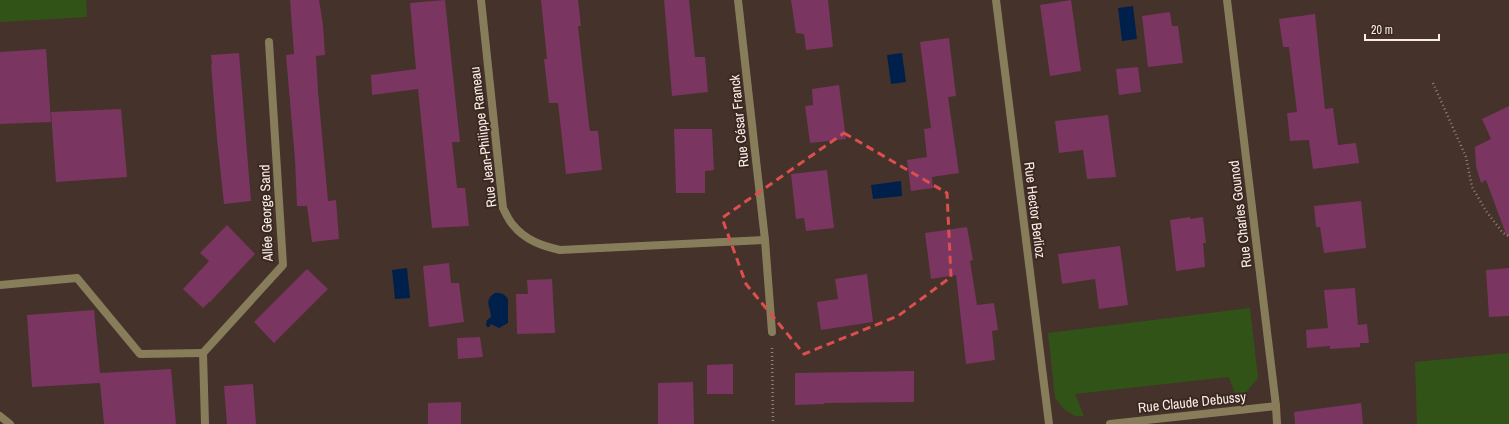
<svg xmlns="http://www.w3.org/2000/svg" width="1509" height="424" font-family="'Archivo Narrow',sans-serif">
	<style>
		.green { fill: #325318 }
		.water { fill: #00204c }
		.building { fill: #7b3561 }
		.lines { fill: none; stroke-linecap: round; stroke-linejoin: round }
		.path { stroke: #92837d; stroke-width: 2.5; stroke-dasharray: 1 3; stroke-linecap: butt }
		.service { stroke: #877d5b; stroke-width: 8 }
		.minor { stroke: #877d5b; stroke-width: 8 }
		.marked { fill: none; stroke: #dd4f4e; stroke-width: 3; stroke-dasharray: 8 5; stroke-linejoin: round }
		.labels { text-anchor: middle; dominant-baseline: central; stroke-width: 4; stroke-linejoin: round; paint-order: stroke }
		.street-label { font-size: 14px; fill: #f9ede8; stroke: #3a2821 }
	</style>
	<rect width="100%" height="100%" fill="#44322b"/>
	<g class="green">
		<polygon points="0,0 86,0 87,17 0,22"/>
		<polygon points="1250,308 1258,378 1242,397 1237,399 1229,377 1075,394 1084,416 1075,416 1065,410 1055,398 1048,333"/>
		<polygon points="1509,353 1509,424 1417,424 1415,362"/>
	</g>
	<g class="water">
		<polygon points="1133,6 1137,39 1122,41 1118,8"/>
		<polygon points="902,53 906,82 891,84 887,55"/>
		<polygon points="901,181 902,196 873,199 871,185"/>
		<polygon points="407,268 410,298 395,299 392,270"/>
		<path d="M495,293C500,292 505,294 508,299V323L499,328L491,324L489,327H487L486,324L487,320L491,317C491,308 483,300 495,293Z"/>
	</g>
	<g class="building">
		<polygon points="290,0 319,0 323,25 325,55 316,56 318,91 328,201 336,200 339,239 312,242 307,206 297,206 295,160 286,55 294,54"/>
		<polygon points="445,0 460,142 452,142 457,188 465,188 469,226 432,228 418,89 372,95 371,75 416,69 410,3"/>
		<polygon points="541,0 578,0 581,26 578,26 589,125 590,131 598,131 602,170 566,174 558,103 549,103 544,59 547,59"/>
		<polygon points="664,0 689,0 695,57 705,57 708,92 672,96"/>
		<polygon points="791,0 828,0 833,47 806,50 804,34 796,33"/>
		<polygon points="1071,0 1081,71 1050,76 1040,5"/>
		<polygon points="1170,12 1172,26 1178,26 1183,63 1148,67 1142,16"/>
		<polygon points="1315,14 1325,109 1333,108 1338,145 1356,143 1359,163 1313,169 1309,140 1290,141 1287,113 1297,112 1289,47 1283,47 1279,19"/>
		<polygon points="949,38 956,96 948,97 959,173 932,177 933,188 911,191 907,160 927,157 924,129 931,128 920,42"/>
		<polygon points="46,49 51,122 0,124 0,52"/>
		<polygon points="239,53 251,201 224,204 217,139 211,65 212,64 211,55"/>
		<polygon points="1138,67 1141,92 1119,95 1116,69"/>
		<polygon points="839,85 846,139 810,143 805,106 813,105 812,89"/>
		<polygon points="1509,106 1509,236 1507,237 1486,180 1481,183 1476,166 1475,147 1491,139 1482,119"/>
		<polygon points="121,109 127,177 56,182 51,112"/>
		<polygon points="1108,115 1116,177 1087,179 1083,150 1059,153 1055,121"/>
		<polygon points="674,129 712,129 714,170 705,171 705,193 676,193"/>
		<polygon points="827,170 834,228 806,231 804,218 796,219 791,174"/>
		<polygon points="1361,201 1366,248 1324,253 1320,227 1316,227 1314,206"/>
		<polygon points="1190,217 1190,219 1203,217 1206,243 1203,243 1205,267 1176,271 1170,220"/>
		<polygon points="227,225 255,254 210,302 209,302 203,308 183,289 209,261 200,253"/>
		<polygon points="967,227 973,260 970,261 977,305 994,303 998,330 992,331 995,360 966,364 956,275 931,279 925,233"/>
		<polygon points="1120,246 1128,305 1099,309 1095,279 1062,284 1058,254"/>
		<polygon points="449,263 451,283 459,283 464,322 429,327 423,266"/>
		<polygon points="1509,268 1509,316 1489,317 1486,270"/>
		<polygon points="307,269 328,289 274,343 254,322"/>
		<polygon points="867,274 873,322 821,330 817,302 838,299 835,279"/>
		<polygon points="552,279 555,333 517,334 516,294 528,294 527,280"/>
		<polygon points="1355,288 1358,325 1367,324 1369,343 1360,343 1360,347 1330,349 1330,346 1307,348 1306,330 1328,328 1324,290"/>
		<polygon points="94,310 100,373 171,369 176,424 104,424 100,383 32,387 27,315"/>
		<polygon points="480,337 483,357 458,359 457,338"/>
		<polygon points="733,364 733,394 707,394 707,365"/>
		<polygon points="914,371 914,402 824,403 824,404 795,405 795,373"/>
		<polygon points="693,382 694,424 658,424 658,383"/>
		<polygon points="253,384 256,424 227,424 224,386"/>
		<polygon points="461,402 461,424 428,424 428,403"/>
		<polygon points="1361,403 1363,424 1295,424 1294,412"/>
	</g>
	<g class="lines">
		<g class="path">
			<polyline points="1433,83 1466,157 1472,187 1486,211 1503,233 1509,236"/>
			<polyline points="772,348 773,424"/>
		</g>
		<polyline class="service" points="0,285 77,278 140,354 203,353"/>
		<g class="minor">
			<path d="M481,0L503,208C506,214 509,221 513,225C525,240 542,246 560,250L765,240"/>
			<polyline points="738,0 765,240 772,332"/>
			<polyline points="996,0 1049,424"/>
			<polyline points="1227,0 1276,406 1277,424"/>
			<polyline points="0,416 10,424"/>
			<polyline points="205,424 203,353 283,265 269,42"/>
			<polyline points="1110,424 1276,406"/>
		</g>
	</g>
	<path class="marked" d="M844,133L947,193L951,277L898,316L804,354L746,284L722,218Z"/>
	<g class="labels">
		<g class="street-label">
			<text transform="translate(739 121) rotate(-96)">Rue César Franck</text>
			<text transform="translate(483 137) rotate(-97)">Rue Jean-Philippe Rameau</text>
			<text transform="translate(1035 210) rotate(83)">Rue Hector Berlioz</text>
			<text transform="translate(266 213) rotate(-92)">Allée George Sand</text>
			<text transform="translate(1240 214) rotate(-97)">Rue Charles Gounod</text>
			<text transform="translate(1192 402) rotate(-6)">Rue Claude Debussy</text>
		</g>
	</g>
	<path d="M1365 34v6h74v-6" fill="none" stroke="#f9ede8" stroke-width="2"/>
	<text x="1371" y="34" font-size="12" fill="#f9ede8" stroke="#3a2821" stroke-width="3" paint-order="stroke">20 m</text>
</svg>
